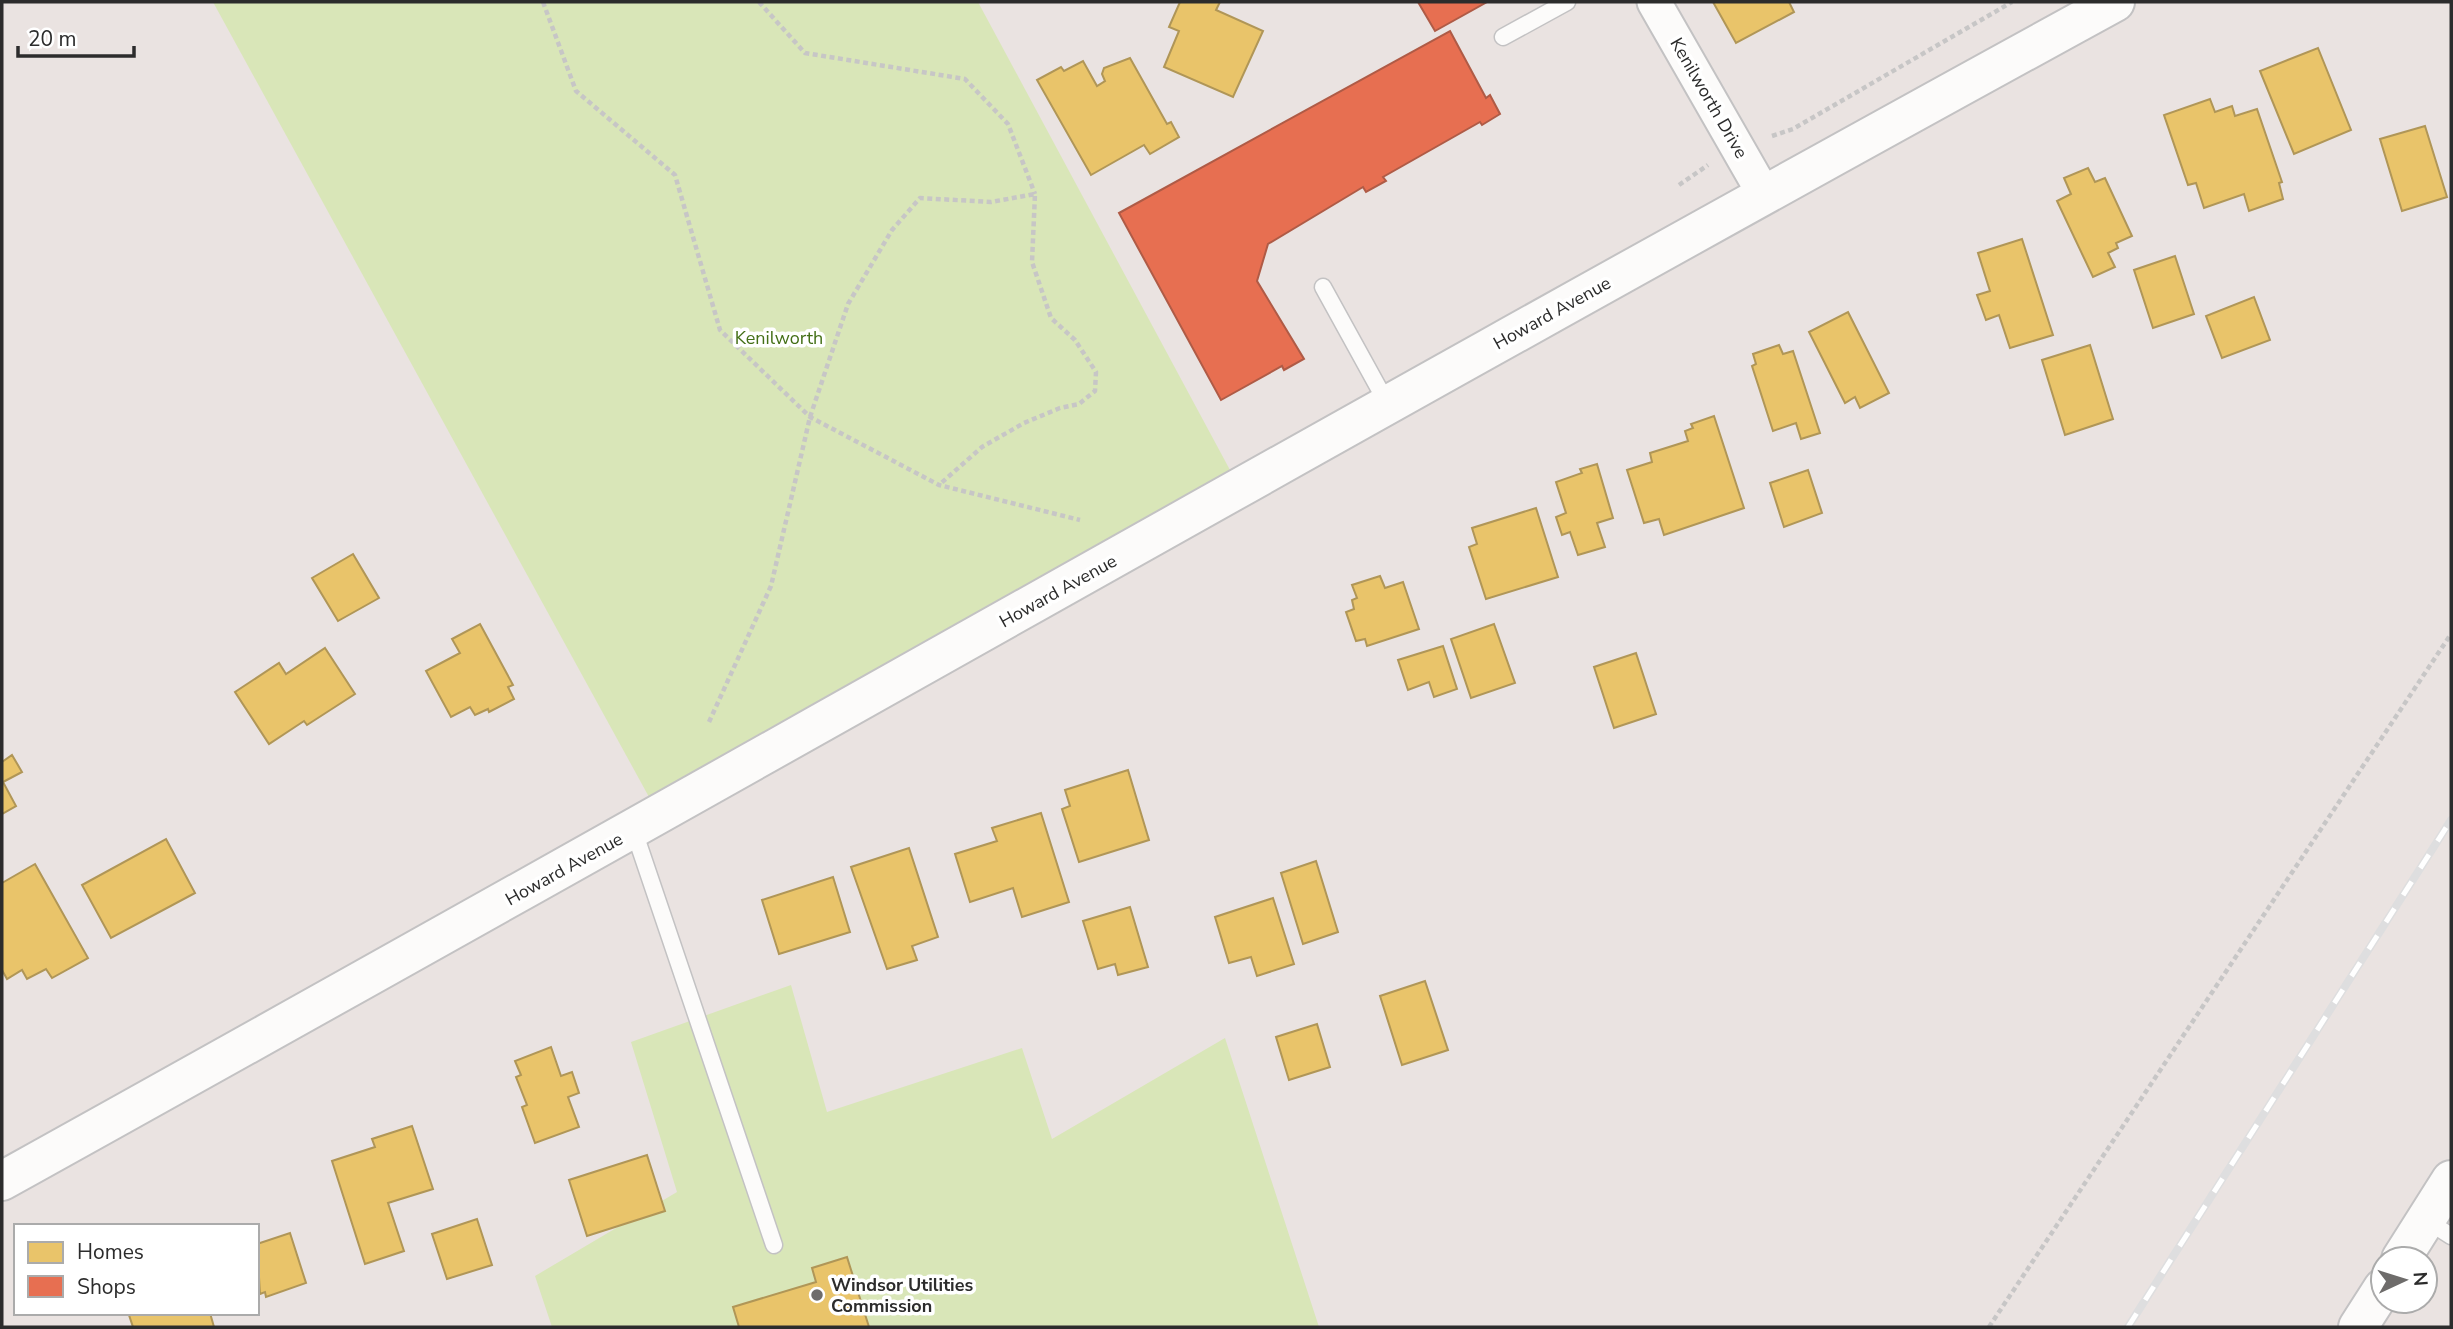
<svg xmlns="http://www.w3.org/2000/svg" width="2453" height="1329" font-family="'Nunito Sans',sans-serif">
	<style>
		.green { fill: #d9e6b8 }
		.homes { fill: #e9c46a; stroke: #b09657; stroke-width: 2 }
		.shops { fill: #e76f51; stroke: #af5b46; stroke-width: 2 }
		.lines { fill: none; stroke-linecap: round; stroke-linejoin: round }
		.service-casing { stroke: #c3c2c3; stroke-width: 19 }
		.minor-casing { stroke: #c3c2c3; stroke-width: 37 }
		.tertiary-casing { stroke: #c3c2c3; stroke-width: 42 }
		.secondary-casing { stroke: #c3c2c3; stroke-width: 42 }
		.path { stroke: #c7c6c6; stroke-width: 4.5; stroke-dasharray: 5 3.5; stroke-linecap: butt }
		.service { stroke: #fcfbfa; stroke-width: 16 }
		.minor { stroke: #fcfbfa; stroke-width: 33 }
		.tertiary { stroke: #fcfbfa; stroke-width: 38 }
		.secondary { stroke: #fcfbfa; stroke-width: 38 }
		.rail-casing { stroke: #dededf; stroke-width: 8 }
		.rail { stroke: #fff; stroke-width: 5; stroke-dasharray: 16; stroke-linecap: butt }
		.poi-dot { fill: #6e6c6b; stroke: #fff; stroke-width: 2.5 }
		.labels { text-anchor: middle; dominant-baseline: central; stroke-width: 7; stroke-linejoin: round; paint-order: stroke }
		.street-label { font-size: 18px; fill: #2c2c2c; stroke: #fff }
		.park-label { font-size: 18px; fill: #436f16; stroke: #fff }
		.poi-label { font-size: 18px; font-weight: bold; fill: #2c2c2c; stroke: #fff; text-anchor: start }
	</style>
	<rect width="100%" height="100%" fill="#eae3e1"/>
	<g class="green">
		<polygon points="213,2 978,2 1230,470 649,797"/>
		<polygon points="791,985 827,1112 1022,1048 1052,1139 1225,1038 1319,1327 552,1327 535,1276 677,1192 631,1042"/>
	</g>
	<g class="homes">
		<polygon points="1180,2 1220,2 1216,10 1263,31 1233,97 1164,67 1179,31 1169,27"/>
		<polygon points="1713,2 1789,2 1794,12 1736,43"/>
		<polygon points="2318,48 2351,130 2294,154 2260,71"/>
		<polygon points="1130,58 1167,124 1171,122 1179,137 1150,154 1144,145 1091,175 1037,80 1061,67 1064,71 1083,61 1097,86 1105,81 1102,74 1104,68"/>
		<polygon points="2210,99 2215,112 2232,106 2235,116 2257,109 2282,182 2279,183 2283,199 2249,211 2244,194 2204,208 2196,183 2188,185 2164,115"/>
		<polygon points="2425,126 2447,197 2402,211 2380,139"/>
		<polygon points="2088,168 2095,182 2105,178 2132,236 2116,243 2118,248 2108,253 2115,267 2093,277 2057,201 2071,194 2064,178"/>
		<polygon points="2022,239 2053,335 2010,348 1999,315 1986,320 1977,295 1990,291 1978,253"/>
		<polygon points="2175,256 2194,314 2153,328 2134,270"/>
		<polygon points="2254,297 2270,340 2222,358 2206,316"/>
		<polygon points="1848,312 1889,393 1860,408 1855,397 1845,403 1809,332"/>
		<polygon points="1779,345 1783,354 1793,351 1820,433 1801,439 1796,423 1773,431 1752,366 1756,364 1753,354"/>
		<polygon points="2090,345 2113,419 2065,435 2042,360"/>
		<polygon points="1714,416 1744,508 1664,535 1659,519 1644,523 1627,470 1652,462 1650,453 1688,441 1685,431 1693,428 1691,424"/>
		<polygon points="1597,464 1613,518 1597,523 1605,547 1578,555 1570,532 1562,535 1556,517 1566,513 1556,482 1582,473 1580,469"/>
		<polygon points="1808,470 1822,513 1784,527 1770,483"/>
		<polygon points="1536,508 1558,577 1486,599 1469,547 1477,544 1472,528"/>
		<polygon points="353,554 379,598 338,621 312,578"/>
		<polygon points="1380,576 1385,588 1403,582 1419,629 1367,646 1365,639 1356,641 1346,612 1354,609 1352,600 1357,598 1352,585"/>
		<polygon points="480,624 513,685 508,687 514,699 489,712 488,709 475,715 470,707 451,717 426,671 460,653 452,639"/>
		<polygon points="1494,624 1515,683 1471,698 1451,639"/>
		<polygon points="1443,646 1457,689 1434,697 1429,682 1408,690 1398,660"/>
		<polygon points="325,648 355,694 307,725 304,721 269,744 235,692 279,663 286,674"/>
		<polygon points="1636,653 1656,714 1614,728 1594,667"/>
		<polygon points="12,755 22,772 3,782 16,806 2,814 2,762"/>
		<polygon points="1128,770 1149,840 1079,862 1062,809 1070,806 1065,790"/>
		<polygon points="1041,813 1069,902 1022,917 1013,888 970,902 955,854 997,841 992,828"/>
		<polygon points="166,839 195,893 111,938 82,885"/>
		<polygon points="909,848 938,937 912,946 917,960 887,969 851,867"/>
		<polygon points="1316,861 1338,932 1303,944 1281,873"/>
		<polygon points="35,864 88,958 52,978 46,969 27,979 22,970 7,979 2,970 2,883"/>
		<polygon points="833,877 850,932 779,954 762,900"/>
		<polygon points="1273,898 1294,964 1257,976 1251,957 1229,963 1215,917"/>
		<polygon points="1130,907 1148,967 1118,975 1115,964 1098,969 1083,921"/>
		<polygon points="1425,981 1448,1050 1402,1065 1380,996"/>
		<polygon points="1317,1024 1330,1067 1289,1080 1276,1037"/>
		<polygon points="551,1047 561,1076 572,1072 579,1093 568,1097 579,1127 535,1143 522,1107 527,1105 516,1077 521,1075 515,1061"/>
		<polygon points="412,1126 433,1189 388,1203 404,1251 365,1264 332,1161 375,1147 372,1139"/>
		<polygon points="647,1155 665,1211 587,1236 569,1180"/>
		<polygon points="477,1219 492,1265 447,1279 432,1234"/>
		<polygon points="290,1233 306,1283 266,1297 265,1292 260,1294 257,1244"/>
		<polygon points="847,1257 869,1327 739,1327 733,1307 816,1282 812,1268"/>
		<polygon points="134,1313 210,1313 214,1327 133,1327 129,1315"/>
	</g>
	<g class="shops">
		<polygon points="1418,2 1487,2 1435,31"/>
		<polygon points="1450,31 1486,98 1490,95 1500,114 1482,125 1480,122 1383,177 1386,181 1366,192 1363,187 1268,244 1257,281 1304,359 1284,370 1282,366 1221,400 1119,213"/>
	</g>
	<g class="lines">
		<defs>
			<g id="service">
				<polyline points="1503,37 1567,2"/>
				<polyline points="1323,287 1388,405"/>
				<polyline points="634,831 774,1245"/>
				<polyline points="2426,1220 2451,1236"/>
			</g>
			<polyline id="minor" points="1654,2 1764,194"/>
			<path id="tertiary" d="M2,1181C707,790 1407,389 2115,2"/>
			<g id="secondary">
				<polyline points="2401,1259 2451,1180"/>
				<polyline points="2358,1327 2383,1288"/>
			</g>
		</defs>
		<use href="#service" class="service-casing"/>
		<use href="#minor" class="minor-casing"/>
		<use href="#tertiary" class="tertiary-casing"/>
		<use href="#secondary" class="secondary-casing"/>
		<g class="path">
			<polyline points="543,2 576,91 675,175 720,330 810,417 939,485 1080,520"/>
			<polyline points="759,2 805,53 965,79 1008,124 1035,194"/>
			<polyline points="1772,136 1793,129 2012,2"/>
			<polyline points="1679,185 1708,165"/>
			<polyline points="709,722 771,586 810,417 848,304 892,230 920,198 991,202 1035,194 1032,262 1051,318 1075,340 1096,372 1095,391 1079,404 1060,408 1024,423 982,447 939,485"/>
			<polyline points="1989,1327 2451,634"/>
		</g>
		<use href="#service" class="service"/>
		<use href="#minor" class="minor"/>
		<use href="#tertiary" class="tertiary"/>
		<use href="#secondary" class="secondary"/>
		<defs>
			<polyline id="rail" points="2128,1327 2451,820"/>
		</defs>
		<use href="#rail" class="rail-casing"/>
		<use href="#rail" class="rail"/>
	</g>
	<circle class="poi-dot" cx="817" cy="1295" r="7"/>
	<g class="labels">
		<g class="street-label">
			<text transform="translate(1709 98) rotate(60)">Kenilworth Drive</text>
			<text transform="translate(1552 313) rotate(-29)">Howard Avenue</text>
			<text transform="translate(1058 591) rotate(-29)">Howard Avenue</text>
			<text transform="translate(564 869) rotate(-29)">Howard Avenue</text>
		</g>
		<g class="park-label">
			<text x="779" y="338">Kenilworth</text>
		</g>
		<g class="poi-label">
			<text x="831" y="1285">Windsor Utilities<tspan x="831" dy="21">Commission</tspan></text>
		</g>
	</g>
	<rect width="2453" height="1329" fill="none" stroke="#2c2c2c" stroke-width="7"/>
	<rect x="14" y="1224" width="245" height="91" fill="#ffffff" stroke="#ababab" stroke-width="2"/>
	<rect x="28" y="1242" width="35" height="21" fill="#e9c46a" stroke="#ababab" stroke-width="2"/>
	<text x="77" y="1259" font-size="21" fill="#2c2c2c">Homes</text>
	<rect x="28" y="1276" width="35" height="21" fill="#e76f51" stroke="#ababab" stroke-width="2"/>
	<text x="77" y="1294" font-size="21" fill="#2c2c2c">Shops</text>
	<g transform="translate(2404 1280) rotate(86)"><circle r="33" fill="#ffffff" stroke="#ababab" stroke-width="2"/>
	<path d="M0-5L12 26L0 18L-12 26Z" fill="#6e6c6b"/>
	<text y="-10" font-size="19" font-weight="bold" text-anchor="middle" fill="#2c2c2c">N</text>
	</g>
	<path d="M18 46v10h116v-10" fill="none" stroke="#2c2c2c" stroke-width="3.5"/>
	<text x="28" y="46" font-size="21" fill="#2c2c2c" stroke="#ffffff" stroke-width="5" paint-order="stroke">20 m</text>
</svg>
